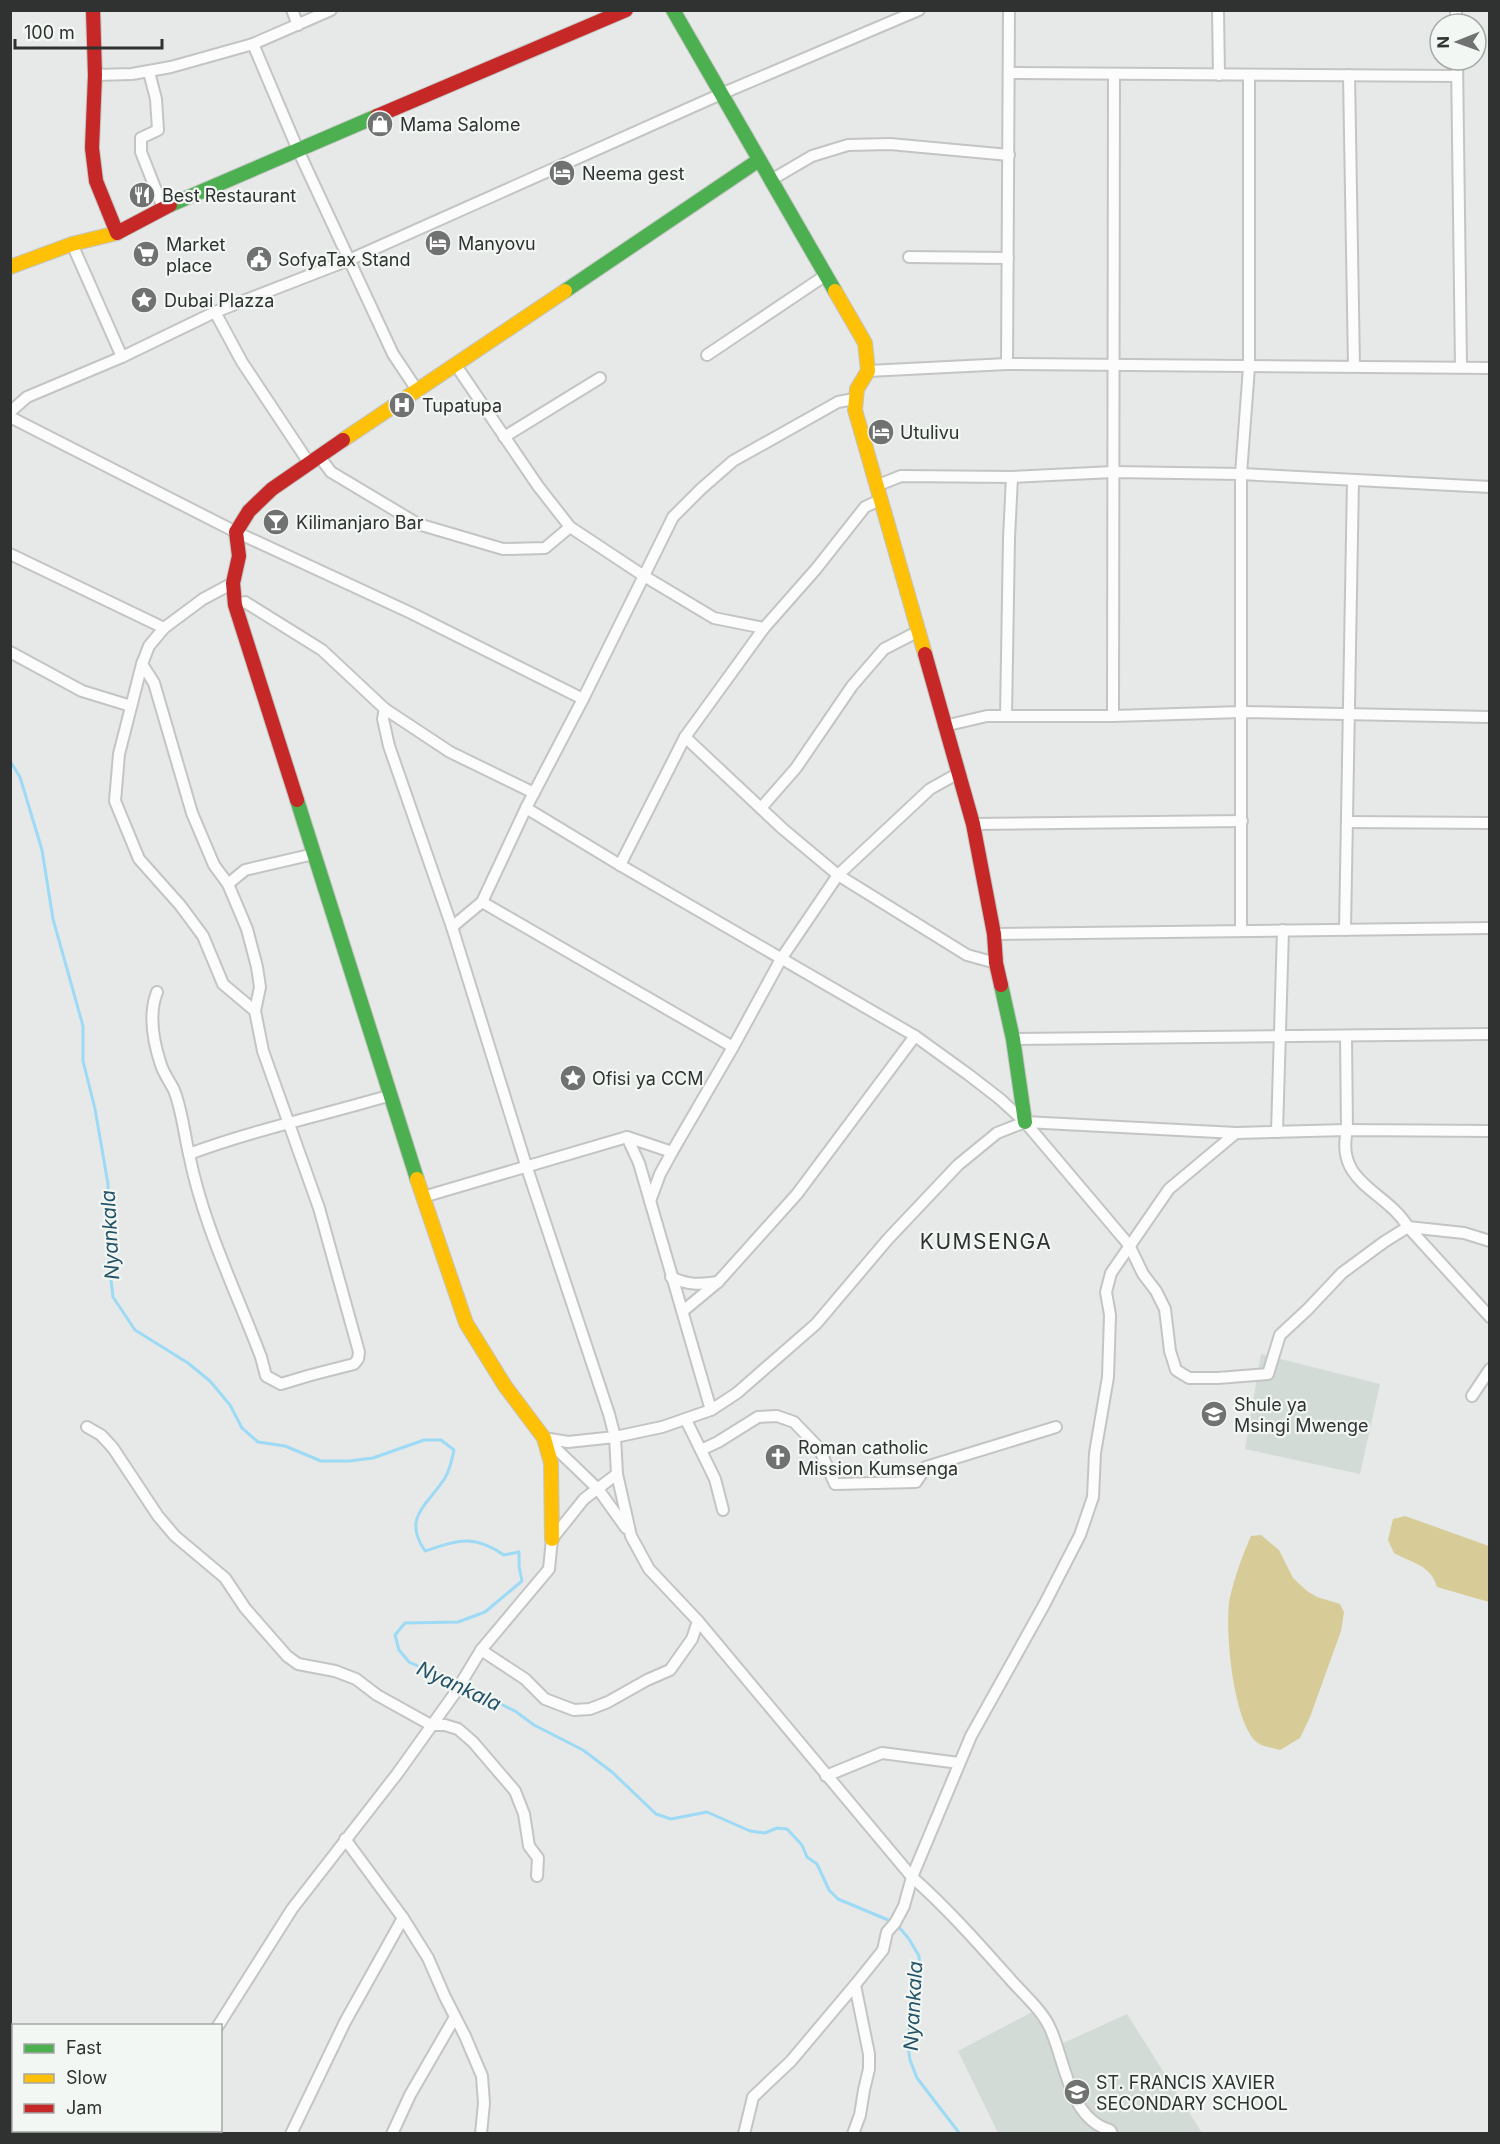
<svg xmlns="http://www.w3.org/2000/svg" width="1500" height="2144" font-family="Inter,sans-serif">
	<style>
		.built { fill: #d3dbd6 }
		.green { fill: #d7cc97 }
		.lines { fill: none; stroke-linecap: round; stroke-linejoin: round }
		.stream { stroke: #9ddaf5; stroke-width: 3 }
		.street-casing { stroke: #c3c5c3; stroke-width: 14 }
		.fast-casing { stroke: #c3c5c3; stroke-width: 16 }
		.slow-casing { stroke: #c3c5c3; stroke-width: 16 }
		.jam-casing { stroke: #c3c5c3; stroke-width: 16 }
		.street { stroke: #fbfcfb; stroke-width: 10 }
		.fast { stroke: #4caf50; stroke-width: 14 }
		.slow { stroke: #ffc107; stroke-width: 14 }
		.jam { stroke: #c62828; stroke-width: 14 }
		.labels { text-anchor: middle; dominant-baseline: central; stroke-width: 4.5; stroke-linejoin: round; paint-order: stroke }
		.poi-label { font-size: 18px; fill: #303231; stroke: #f2f7f4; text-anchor: start }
		.water-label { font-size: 20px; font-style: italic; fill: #245368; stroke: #f2f7f4 }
		.quarter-label { font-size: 21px; letter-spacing: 1.5px; fill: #303231; stroke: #f2f7f4 }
	</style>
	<rect width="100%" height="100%" fill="#e6e9e7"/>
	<g class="built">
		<polygon points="1261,1354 1380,1384 1360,1474 1245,1449"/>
		<polygon points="1032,2012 1059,2045 1127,2014 1202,2133 998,2133 958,2051"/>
	</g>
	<g class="green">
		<path d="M1405,1516L1489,1546V1602L1437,1587C1431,1565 1412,1563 1394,1553L1388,1540L1393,1519Z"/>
		<path d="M1261,1535L1279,1550L1293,1578L1307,1591L1317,1597L1340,1604L1344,1612L1341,1631L1310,1717L1300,1738L1280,1750C1274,1748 1263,1747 1258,1743C1233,1725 1224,1626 1230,1597C1235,1576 1242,1556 1251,1536Z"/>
	</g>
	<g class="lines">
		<g class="stream">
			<path d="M10,761L20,777L42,850L53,919L83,1026V1061L95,1109L108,1184L109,1263L113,1297L135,1330L188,1363L210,1381L230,1405L242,1428L258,1442L285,1446L321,1461H349L373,1458L424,1440H441L454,1450C452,1459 450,1470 445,1478C427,1506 402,1517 425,1551C459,1540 473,1534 504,1555L519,1552V1566L522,1581L485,1612L458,1622L405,1623L395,1635L399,1650L409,1662L457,1684"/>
			<polyline points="464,1686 515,1711 534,1725 583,1750 612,1772 656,1814 671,1819 707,1812 750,1831 765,1833 777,1828 787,1829 802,1845 807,1857 817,1864 829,1890 838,1899 893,1922"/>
			<polyline points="898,1926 909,1939 919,1956 920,1970 907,2039 910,2060 917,2078 960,2134"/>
		</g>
		<defs>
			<g id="street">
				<polyline points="292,10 298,25"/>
				<polyline points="1218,10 1219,75"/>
				<polyline points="1456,10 1456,24"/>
				<polyline points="253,44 298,150 393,354 417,390"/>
				<polyline points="1457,60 1461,367"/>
				<polyline points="149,72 156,99 158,130 141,138 141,152 163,208"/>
				<polyline points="1010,73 1457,76"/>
				<polyline points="95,75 132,74 171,67 253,44 331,10"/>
				<polyline points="1349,75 1354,366"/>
				<polyline points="771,180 812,156 848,145 890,144 1009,155"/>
				<polyline points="72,244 122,357"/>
				<polyline points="909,257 1008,258"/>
				<polyline points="215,312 242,362 309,463"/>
				<polyline points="707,355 826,275"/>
				<polyline points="455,364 538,486 570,527 644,576 714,618 764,628"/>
				<polyline points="1007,364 1009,10"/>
				<polyline points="868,371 1007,364 1490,368"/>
				<polyline points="10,412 27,397 122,357 215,312 349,260 721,94 919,10"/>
				<polyline points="10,417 236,532 411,613 583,699"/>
				<polyline points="504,437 600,378"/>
				<polyline points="319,456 331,472 418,524 503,549 545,548 570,527"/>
				<polyline points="876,486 901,476 1012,477 1113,472 1241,474 1490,487"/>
				<polyline points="10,554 164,628"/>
				<polyline points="233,583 203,599 164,628 149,646 142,664 119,754 115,801 139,859 180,905 203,936 223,984 255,1011"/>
				<polyline points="235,605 245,602 322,650 385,709 450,752 534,793"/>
				<polyline points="10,652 82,691 131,706"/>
				<path d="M142,664L154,683L192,813L214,865L228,884L247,929L257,967L260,987L255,1011L263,1051L319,1208L359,1352L358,1359L354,1364L311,1375L281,1384L266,1376L261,1357C236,1291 203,1225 189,1154C253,1130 324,1115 391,1095"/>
				<path d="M385,709L383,719L389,746L452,927L526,1165L609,1414L615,1437L617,1474L631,1536L649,1569L698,1621L912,1877C947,1908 978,1943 1010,1979C1023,1994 1042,2010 1050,2028C1065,2060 1069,2119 1110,2130L1112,2134"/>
				<polyline points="1006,716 1009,538 1012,477"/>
				<polyline points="1113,716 1114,74"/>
				<polyline points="944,726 987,716 1113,716 1242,712 1490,717"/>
				<polyline points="685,737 783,829 838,875 967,955 996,963"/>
				<polyline points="526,808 620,865 915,1036 969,1075 1000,1099 1025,1122 1129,1245 1143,1274 1156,1291 1165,1309 1170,1351 1176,1370 1189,1378 1218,1378 1268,1374 1280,1335 1307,1310 1342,1273 1384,1242 1408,1227 1490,1317"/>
				<polyline points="761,808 796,768 852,686 884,649 917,632"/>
				<polyline points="1347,822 1490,823"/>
				<polyline points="973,824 1242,821"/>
				<polyline points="620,865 685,737 764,628 816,569 865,507 880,500"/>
				<polyline points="228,884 245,870 314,854"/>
				<polyline points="482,902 733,1047"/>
				<polyline points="452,927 482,902 526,808 583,699 673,517 701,489 733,461 838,402 854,399"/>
				<polyline points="1345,930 1353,480"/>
				<polyline points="1241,931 1241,474 1249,367 1249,75"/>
				<polyline points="994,934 1490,928"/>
				<path d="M157,992C148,1015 153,1041 161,1065C164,1074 170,1082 174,1090C182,1110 184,1133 189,1154"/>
				<path d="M1346,1037L1347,1130C1335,1184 1386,1190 1408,1227L1464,1233L1490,1241"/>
				<polyline points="1013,1039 1490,1034"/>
				<polyline points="1277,1132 1283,930"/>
				<polyline points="627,1137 639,1163 711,1410"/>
				<polyline points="423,1197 627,1137 672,1152"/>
				<polyline points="650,1201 660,1174 672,1152 733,1047 781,959 838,875 930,789 957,774"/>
				<path d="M671,1277C687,1285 700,1285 718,1282"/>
				<polyline points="683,1311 718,1282 797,1194 915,1036"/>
				<polyline points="1472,1396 1490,1369"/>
				<polyline points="686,1420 715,1479 723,1510"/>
				<polyline points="87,1427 101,1435 113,1448 158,1516 175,1536 225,1578 245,1608 287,1656 298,1664 335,1671 356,1679 377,1695 431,1725 445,1725 458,1729 473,1742 515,1791 524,1814 529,1846 538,1858 537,1876"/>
				<polyline points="544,1438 568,1442 615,1437 662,1427 711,1410 737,1393 816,1324 888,1239 958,1165 997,1133 1025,1122 1236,1133 1347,1130 1490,1131"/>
				<polyline points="545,1438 598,1489 626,1528"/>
				<polyline points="701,1450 718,1442 758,1417 777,1416 794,1422 819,1448 835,1484 916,1482 926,1467 1056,1427"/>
				<polyline points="481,1650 525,1679 545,1699 574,1710 590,1709 608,1702 647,1680 670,1670 692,1639 698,1621"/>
				<polyline points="826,1776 882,1753 959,1763"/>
				<polyline points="345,1839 403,1918 428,1958 445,1997 465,2036 482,2076 484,2103 481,2134"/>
				<polyline points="218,2026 292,1909 397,1774 455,1693 481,1650 549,1569 552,1539 584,1499 617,1474"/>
				<polyline points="136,2130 142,2134"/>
				<polyline points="149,2134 151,2130"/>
				<polyline points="291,2134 345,2022 403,1918"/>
				<polyline points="392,2134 410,2095 455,2017"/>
				<polyline points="744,2134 753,2097 791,2061 855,1985"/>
				<polyline points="853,2134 860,2115 864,2090 869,2069 869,2054 855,1985 883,1950 887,1932 895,1923 904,1906 912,1877 971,1736 1044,1605 1080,1535 1093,1497 1095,1453 1108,1377 1110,1315 1106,1292 1111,1273 1169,1189 1236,1133"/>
			</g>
			<g id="fast">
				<polyline points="673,10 835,291"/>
				<polyline points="170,205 377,116"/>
				<polyline points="565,291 759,160"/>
				<polyline points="297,800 417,1179"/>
				<polyline points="1001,985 1013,1039 1025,1122"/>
			</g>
			<g id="slow">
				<polyline points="10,267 72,244 117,233"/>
				<polyline points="835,291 865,343 868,371 857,389 855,410 925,654"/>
				<polyline points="343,440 565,291"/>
				<polyline points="417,1179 466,1323 505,1386 544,1438 551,1463 552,1539"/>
			</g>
			<g id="jam">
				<polyline points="93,10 95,75 92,148 96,181 117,233 170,205"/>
				<polyline points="377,116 626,10"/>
				<polyline points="925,654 973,824 994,934 996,963 1001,985"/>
				<polyline points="297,800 235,605 233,583 239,556 236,532 249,511 272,489 343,440"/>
			</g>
		</defs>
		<use href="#street" class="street-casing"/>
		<use href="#fast" class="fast-casing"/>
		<use href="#slow" class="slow-casing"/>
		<use href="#jam" class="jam-casing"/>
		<use href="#street" class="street"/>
		<use href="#fast" class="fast"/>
		<use href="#slow" class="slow"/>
		<use href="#jam" class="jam"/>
	</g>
	<defs>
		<symbol id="shop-disc" viewBox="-11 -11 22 22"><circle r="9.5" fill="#707271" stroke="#f2f7f4"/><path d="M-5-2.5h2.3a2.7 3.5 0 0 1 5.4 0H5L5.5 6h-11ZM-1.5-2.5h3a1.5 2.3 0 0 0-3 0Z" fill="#fff"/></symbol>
		<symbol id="hotel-disc" viewBox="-11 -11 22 22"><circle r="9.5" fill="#707271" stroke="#f2f7f4"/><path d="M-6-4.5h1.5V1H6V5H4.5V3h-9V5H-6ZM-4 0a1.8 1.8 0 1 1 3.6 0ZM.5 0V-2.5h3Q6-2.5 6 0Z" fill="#fff"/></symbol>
		<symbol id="restaurant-disc" viewBox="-11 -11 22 22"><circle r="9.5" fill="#707271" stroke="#f2f7f4"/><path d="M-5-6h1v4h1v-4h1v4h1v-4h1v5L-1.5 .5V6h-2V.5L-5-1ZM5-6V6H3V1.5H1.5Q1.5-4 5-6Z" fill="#fff"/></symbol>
		<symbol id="supermarket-disc" viewBox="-11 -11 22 22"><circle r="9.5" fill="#707271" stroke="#f2f7f4"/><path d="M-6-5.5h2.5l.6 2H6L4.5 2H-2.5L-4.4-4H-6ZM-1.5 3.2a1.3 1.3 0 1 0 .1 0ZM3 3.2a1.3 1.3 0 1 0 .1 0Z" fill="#fff"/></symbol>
		<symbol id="civic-disc" viewBox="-11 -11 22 22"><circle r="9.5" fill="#707271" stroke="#f2f7f4"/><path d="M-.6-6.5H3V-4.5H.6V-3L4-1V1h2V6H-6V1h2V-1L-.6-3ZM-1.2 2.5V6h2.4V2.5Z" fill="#fff"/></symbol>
		<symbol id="sight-disc" viewBox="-11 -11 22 22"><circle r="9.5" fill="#707271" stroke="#f2f7f4"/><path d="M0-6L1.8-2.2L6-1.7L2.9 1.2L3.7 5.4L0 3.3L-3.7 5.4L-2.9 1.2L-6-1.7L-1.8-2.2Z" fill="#fff"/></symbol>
		<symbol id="hospital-disc" viewBox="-11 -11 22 22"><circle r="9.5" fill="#707271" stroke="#f2f7f4"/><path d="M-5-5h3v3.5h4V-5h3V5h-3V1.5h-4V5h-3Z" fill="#fff"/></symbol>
		<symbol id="bar-disc" viewBox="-11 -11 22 22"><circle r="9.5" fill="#707271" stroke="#f2f7f4"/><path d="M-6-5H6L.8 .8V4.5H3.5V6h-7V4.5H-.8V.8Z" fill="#fff"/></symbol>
		<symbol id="school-disc" viewBox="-11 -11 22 22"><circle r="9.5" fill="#707271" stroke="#f2f7f4"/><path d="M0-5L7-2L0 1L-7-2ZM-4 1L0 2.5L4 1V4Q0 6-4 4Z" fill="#fff"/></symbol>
		<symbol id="church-disc" viewBox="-11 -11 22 22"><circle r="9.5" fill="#707271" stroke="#f2f7f4"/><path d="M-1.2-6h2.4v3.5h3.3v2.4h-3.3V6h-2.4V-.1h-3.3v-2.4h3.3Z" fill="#fff"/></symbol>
	</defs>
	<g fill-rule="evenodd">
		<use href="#shop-disc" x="365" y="109" width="30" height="30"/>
		<use href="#hotel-disc" x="547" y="158" width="30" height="30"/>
		<use href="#restaurant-disc" x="127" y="180" width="30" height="30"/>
		<use href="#hotel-disc" x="423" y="228" width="30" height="30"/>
		<use href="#supermarket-disc" x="131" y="239" width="30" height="30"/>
		<use href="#civic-disc" x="244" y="244" width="30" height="30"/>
		<use href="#sight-disc" x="129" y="285" width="30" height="30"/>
		<use href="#hospital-disc" x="387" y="390" width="30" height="30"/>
		<use href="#hotel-disc" x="866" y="417" width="30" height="30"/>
		<use href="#bar-disc" x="261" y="507" width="30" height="30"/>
		<use href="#sight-disc" x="558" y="1063" width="30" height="30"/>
		<use href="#school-disc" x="1199" y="1399" width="30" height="30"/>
		<use href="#church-disc" x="763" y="1442" width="30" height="30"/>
		<use href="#school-disc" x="1062" y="2077" width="30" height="30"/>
	</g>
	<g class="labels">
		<g class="poi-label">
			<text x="400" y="124">Mama Salome</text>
			<text x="582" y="173">Neema gest</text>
			<text x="162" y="195">Best Restaurant</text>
			<text x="458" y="243">Manyovu</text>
			<text x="166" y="244">Market<tspan x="166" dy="21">place</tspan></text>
			<text x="278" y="259">SofyaTax Stand</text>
			<text x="164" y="300">Dubai Plazza</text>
			<text x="422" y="405">Tupatupa</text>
			<text x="900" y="432">Utulivu</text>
			<text x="296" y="522">Kilimanjaro Bar</text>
			<text x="592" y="1078">Ofisi ya CCM</text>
			<text x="1234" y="1404">Shule ya<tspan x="1234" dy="21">Msingi Mwenge</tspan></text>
			<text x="798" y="1447">Roman catholic<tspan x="798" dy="21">Mission Kumsenga</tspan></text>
			<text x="1096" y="2082">ST. FRANCIS XAVIER<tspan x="1096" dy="21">SECONDARY SCHOOL</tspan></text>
		</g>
		<g class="water-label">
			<text transform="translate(110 1235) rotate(-93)">Nyankala</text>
			<text transform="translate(459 1686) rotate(25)">Nyankala</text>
			<text transform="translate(913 2006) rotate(-87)">Nyankala</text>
		</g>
		<g class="quarter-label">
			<text x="986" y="1241">KUMSENGA</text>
		</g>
	</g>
	<rect width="1500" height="2144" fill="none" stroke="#303231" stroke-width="24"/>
	<rect x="12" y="2024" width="210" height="108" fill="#f2f7f4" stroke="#a4a8a6" stroke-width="1.5"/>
	<rect x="24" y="2044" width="30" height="9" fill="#4caf50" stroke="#a4a8a6" stroke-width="1.5"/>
	<text x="66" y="2054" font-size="18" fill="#303231">Fast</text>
	<rect x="24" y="2074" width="30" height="9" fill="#ffc107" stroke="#a4a8a6" stroke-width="1.5"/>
	<text x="66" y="2084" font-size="18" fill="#303231">Slow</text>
	<rect x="24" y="2104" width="30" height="9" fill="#c62828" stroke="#a4a8a6" stroke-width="1.5"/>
	<text x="66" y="2114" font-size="18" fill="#303231">Jam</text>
	<g transform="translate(1458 42) rotate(269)"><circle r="28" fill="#f2f7f4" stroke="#a4a8a6" stroke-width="1.5"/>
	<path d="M0-4.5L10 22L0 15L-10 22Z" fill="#707271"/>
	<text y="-9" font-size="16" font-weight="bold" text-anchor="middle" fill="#303231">N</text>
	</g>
	<path d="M15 39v9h147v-9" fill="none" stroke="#303231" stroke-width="3"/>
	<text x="24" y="39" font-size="18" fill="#303231" stroke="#f2f7f4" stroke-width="4.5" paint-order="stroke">100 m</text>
</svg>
